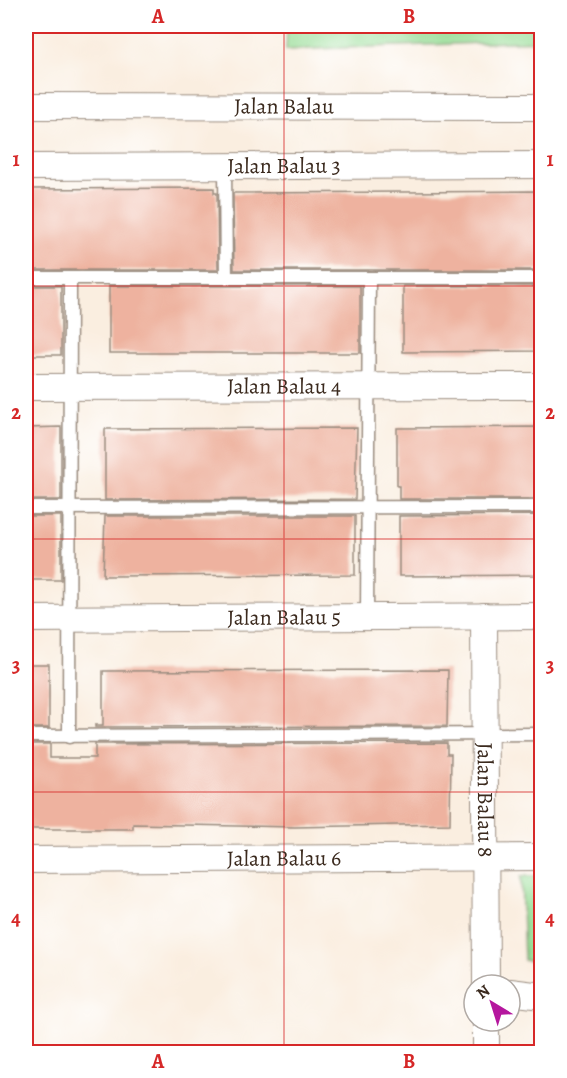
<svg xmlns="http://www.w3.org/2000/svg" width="567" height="1078" font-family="Alegreya,serif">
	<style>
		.green { fill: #98dd96; stroke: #6a845a; stroke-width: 1.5 }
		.building { fill: #eeb29f }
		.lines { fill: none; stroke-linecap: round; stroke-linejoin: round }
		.service-casing { stroke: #9a8c7f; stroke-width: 15 }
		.minor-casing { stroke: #9a8c7f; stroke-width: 28 }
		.service { stroke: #fff; stroke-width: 12 }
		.minor { stroke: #fff; stroke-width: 26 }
		.grid { fill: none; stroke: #d62828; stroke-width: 1.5; stroke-opacity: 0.55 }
		.labels { text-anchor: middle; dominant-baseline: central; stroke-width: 4.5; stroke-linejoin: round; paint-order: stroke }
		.street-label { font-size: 22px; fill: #3b2a1e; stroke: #fff }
		.neatline { fill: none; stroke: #d62828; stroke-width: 2 }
		.grid-label { font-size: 20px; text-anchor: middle; font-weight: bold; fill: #d62828 }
	</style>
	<rect width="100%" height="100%" fill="#fff"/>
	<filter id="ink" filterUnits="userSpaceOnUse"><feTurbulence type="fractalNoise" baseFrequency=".0167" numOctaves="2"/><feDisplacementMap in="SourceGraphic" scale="12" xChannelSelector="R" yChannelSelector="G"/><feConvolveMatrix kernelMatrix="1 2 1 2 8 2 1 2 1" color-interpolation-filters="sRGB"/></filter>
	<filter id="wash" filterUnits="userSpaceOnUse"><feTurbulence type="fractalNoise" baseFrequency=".008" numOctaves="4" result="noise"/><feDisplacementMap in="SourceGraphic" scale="24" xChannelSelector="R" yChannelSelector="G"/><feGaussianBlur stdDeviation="1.35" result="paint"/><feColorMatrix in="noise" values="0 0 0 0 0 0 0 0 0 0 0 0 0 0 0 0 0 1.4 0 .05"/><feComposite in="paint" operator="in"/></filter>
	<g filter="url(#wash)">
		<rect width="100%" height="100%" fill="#faeee0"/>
		<g class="green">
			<polygon points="287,26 541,26 541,41 286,50"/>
			<polygon points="521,876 541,876 541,963 524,960"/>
		</g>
		<g id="blocks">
			<g class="building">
				<polygon points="214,188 214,193 217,193 218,270 26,270 26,189"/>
				<polygon points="542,191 542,270 234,270 233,193"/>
				<rect x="26" y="286" width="35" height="69"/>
				<rect x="109" y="286" width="251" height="67"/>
				<polygon points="403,286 542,286 542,351 403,352"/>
				<polygon points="61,427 61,500 26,500 26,428"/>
				<polygon points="542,427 542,499 399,499 399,486 397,486 397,428"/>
				<polygon points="357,428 355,499 105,500 105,429"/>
				<polygon points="542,515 542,575 399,576 399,516"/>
				<rect x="26" y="516" width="35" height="64"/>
				<polygon points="105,516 355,516 355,575 103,576"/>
				<rect x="26" y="664" width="23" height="64"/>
				<polygon points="448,670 447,726 95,727 95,725 103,725 103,671"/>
				<polygon points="447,743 447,754 451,754 450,824 295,827 133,824 133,829 26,829 26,744 50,744 50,758 95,758 95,744"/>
			</g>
		</g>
	</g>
	<g filter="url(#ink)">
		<use href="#blocks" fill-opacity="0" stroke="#9a8c7f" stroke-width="1.5"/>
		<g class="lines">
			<defs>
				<g id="service">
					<polyline points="225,166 226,278"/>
					<polyline points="26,278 542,278"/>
					<polyline points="26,508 542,507"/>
					<polyline points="367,617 369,278"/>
					<polyline points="26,736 542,734"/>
					<polyline points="69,737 70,278"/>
				</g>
				<g id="minor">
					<path id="s1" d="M26,106L542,107"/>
					<path id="s2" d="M26,167L542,165"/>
					<path id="s3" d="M26,387L542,386"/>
					<path id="s4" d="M484,616L486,985"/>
					<path id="s5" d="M26,619L542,616"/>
					<path id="s6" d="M26,860L542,857"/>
					<polyline points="510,992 542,996"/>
					<polyline points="486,1021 486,1052"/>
				</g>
			</defs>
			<use href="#service" class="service-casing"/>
			<use href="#minor" class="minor-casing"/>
			<use href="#service" class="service"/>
			<use href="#minor" class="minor"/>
		</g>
	</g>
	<path class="grid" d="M284,26V1052M26,286H542M26,539H542M26,792H542"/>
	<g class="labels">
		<g class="street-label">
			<text stroke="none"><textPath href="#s1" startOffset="258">Jalan Balau</textPath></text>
			<text stroke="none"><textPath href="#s2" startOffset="258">Jalan Balau 3</textPath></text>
			<text stroke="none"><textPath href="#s3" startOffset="258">Jalan Balau 4</textPath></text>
			<text stroke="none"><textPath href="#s5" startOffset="258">Jalan Balau 5</textPath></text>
			<text stroke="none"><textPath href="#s4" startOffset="184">Jalan Balau 8</textPath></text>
			<text stroke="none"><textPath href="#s6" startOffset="258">Jalan Balau 6</textPath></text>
		</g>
	</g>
	<rect width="567" height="1078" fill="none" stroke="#fff" stroke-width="66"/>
	<g transform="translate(492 1003) rotate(322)"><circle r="28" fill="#ffffff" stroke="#b1aaa5" stroke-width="1.5"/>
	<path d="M0-4.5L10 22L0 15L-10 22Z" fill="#b5179e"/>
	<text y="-9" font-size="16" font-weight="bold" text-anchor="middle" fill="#3b2a1e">N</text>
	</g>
	<rect x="33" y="33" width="501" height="1012" class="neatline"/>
	<g class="grid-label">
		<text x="158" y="23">A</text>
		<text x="409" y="23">B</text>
		<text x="16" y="166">1</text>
		<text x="550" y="166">1</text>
		<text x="16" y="419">2</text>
		<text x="550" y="419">2</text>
		<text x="16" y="672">3</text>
		<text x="550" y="672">3</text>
		<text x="16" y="925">4</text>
		<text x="550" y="925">4</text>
		<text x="158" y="1068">A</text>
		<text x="409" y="1068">B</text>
	</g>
</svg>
